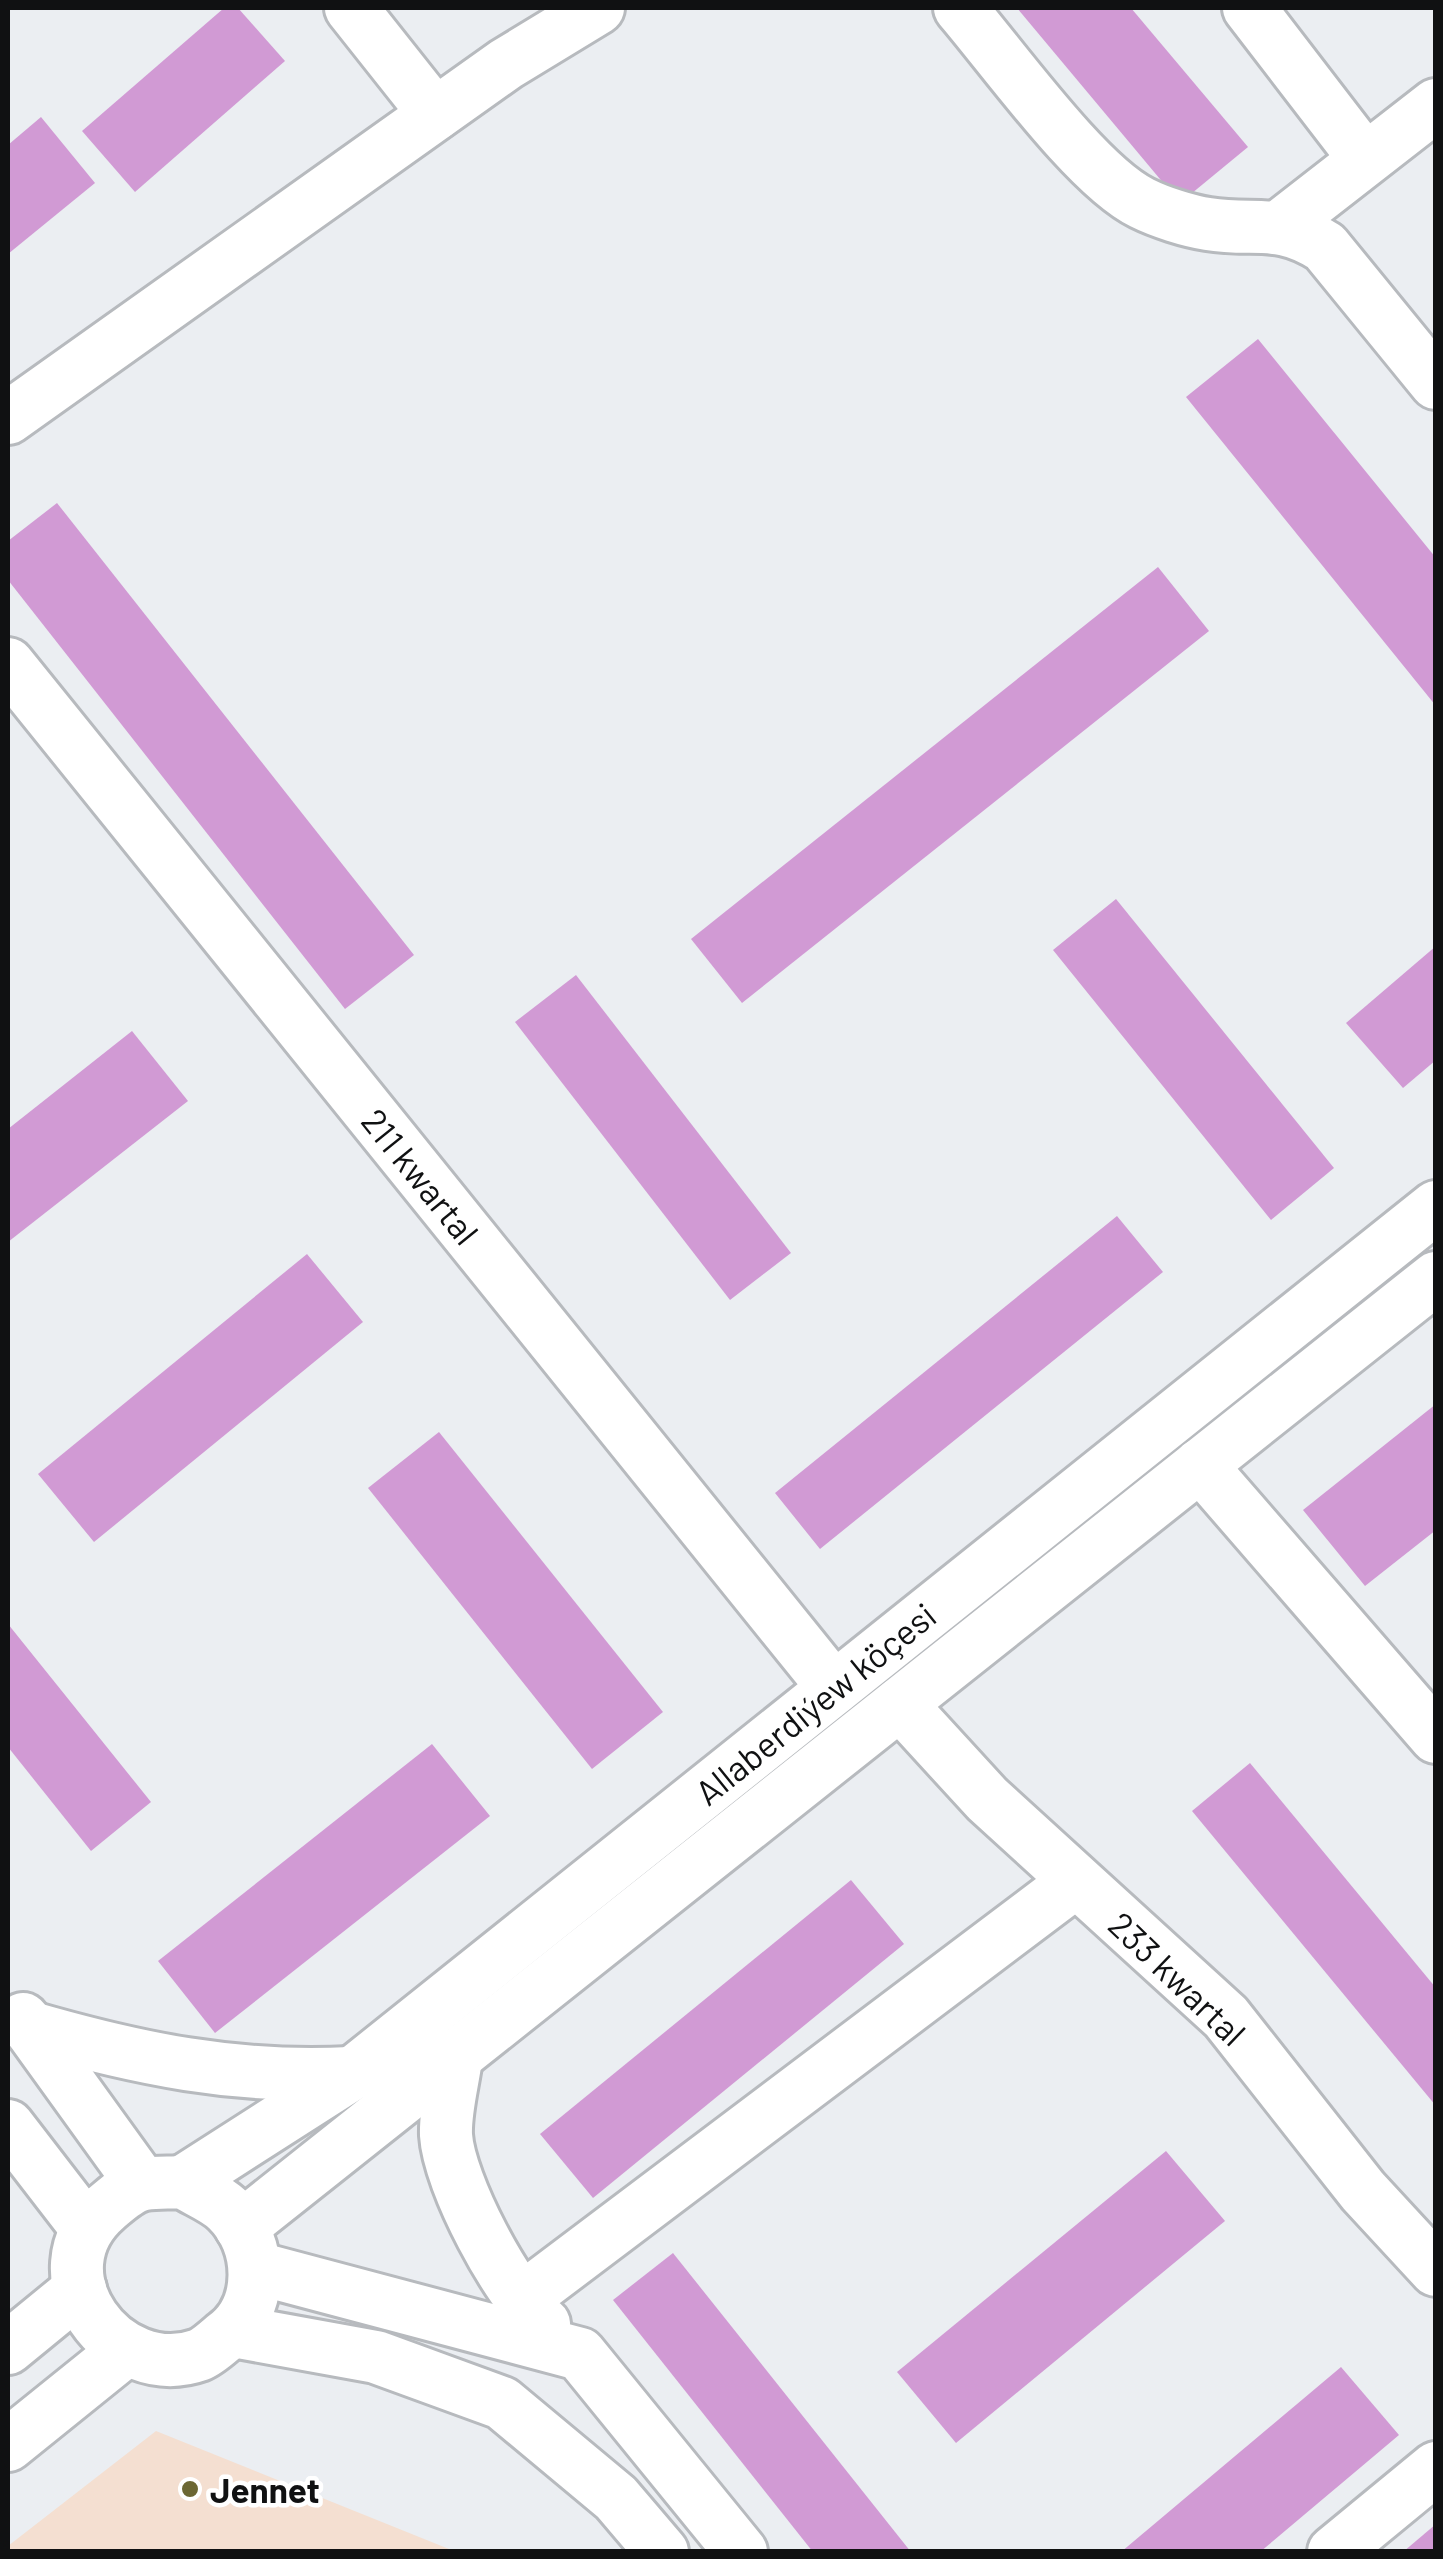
<svg xmlns="http://www.w3.org/2000/svg" width="1443" height="2559" font-family="Barlow,sans-serif">
	<style>
		.commercial { fill: #f4dfd1 }
		.building { fill: #d19ad4 }
		.lines { fill: none; stroke-linecap: round; stroke-linejoin: round }
		.minor-casing { stroke: #b7babe; stroke-width: 58 }
		.minor { stroke: #fff; stroke-width: 52 }
		.poi-dot { fill: #6c6733; stroke: #fff; stroke-width: 4 }
		.labels { text-anchor: middle; dominant-baseline: central; stroke-width: 9; stroke-linejoin: round; paint-order: stroke }
		.street-label { font-size: 35px; fill: #101112; stroke: #fff }
		.poi-label { font-size: 35px; font-weight: bold; fill: #101112; stroke: #fff; text-anchor: start }
	</style>
	<rect width="100%" height="100%" fill="#ebeef2"/>
	<polygon class="commercial" points="156,2431 454,2551 8,2551 8,2546"/>
	<g class="building">
		<polygon points="224,8 238,8 285,61 135,192 82,131"/>
		<polygon points="1017,8 1131,8 1248,147 1180,203"/>
		<polygon points="41,117 95,183 8,254 8,145"/>
		<polygon points="1258,339 1436,558 1436,706 1186,397"/>
		<polygon points="57,503 414,955 345,1009 8,580 8,541"/>
		<polygon points="1158,567 1209,631 742,1003 691,939"/>
		<polygon points="1116,899 1334,1168 1271,1220 1053,950"/>
		<polygon points="1436,946 1436,1060 1403,1088 1346,1023"/>
		<polygon points="576,975 791,1253 730,1300 515,1022"/>
		<polygon points="132,1031 188,1101 8,1242 8,1129"/>
		<polygon points="1117,1216 1163,1272 820,1549 775,1493"/>
		<polygon points="307,1254 363,1322 94,1542 38,1474"/>
		<polygon points="1436,1404 1436,1530 1365,1586 1303,1510"/>
		<polygon points="439,1432 663,1712 592,1769 368,1488"/>
		<polygon points="8,1624 151,1802 91,1851 8,1747"/>
		<polygon points="432,1744 490,1816 215,2033 158,1961"/>
		<polygon points="1250,1763 1436,1988 1436,2106 1192,1811"/>
		<polygon points="851,1880 904,1944 593,2198 540,2134"/>
		<polygon points="1166,2151 1225,2221 956,2443 897,2372"/>
		<polygon points="673,2253 911,2552 813,2552 613,2300"/>
		<polygon points="1341,2367 1399,2435 1260,2552 1121,2552"/>
		<polygon points="1436,2524 1436,2552 1403,2552"/>
	</g>
	<g class="lines">
		<defs>
			<g id="minor">
				<polyline points="351,8 435,114"/>
				<path d="M960,8C1003,58 1087,176 1142,203C1160,212 1188,221 1208,224C1255,232 1278,217 1325,247L1436,383"/>
				<polyline points="1249,8 1365,159"/>
				<polyline points="1278,228 1436,105"/>
				<polyline points="8,418 506,64 598,8"/>
				<polyline points="8,664 834,1688"/>
				<polyline points="1200,1465 1436,1737"/>
				<polyline points="900,1704 987,1799 1226,2017 1363,2191 1436,2270"/>
				<polyline points="23,2019 142,2184"/>
				<path d="M28,2027C138,2059 236,2079 351,2073"/>
				<path d="M456,2058C453,2082 445,2110 446,2135C449,2183 507,2293 544,2324"/>
				<polyline points="8,2126 85,2226"/>
				<polyline points="183,2182 353,2073 1436,1207"/>
				<path d="M183,2182C197,2191 216,2198 228,2210C263,2244 265,2308 224,2337C217,2343 207,2352 199,2355C115,2385 31,2273 106,2208C118,2198 129,2187 144,2184C157,2182 170,2183 183,2182Z"/>
				<polyline points="241,2227 1436,1278"/>
				<polyline points="256,2268 580,2354 741,2552"/>
				<polyline points="522,2299 1075,1882"/>
				<polyline points="233,2331 376,2357 502,2403 616,2498 662,2552"/>
				<polyline points="8,2348 80,2289"/>
				<polyline points="8,2445 127,2349"/>
				<polyline points="1334,2552 1436,2468"/>
			</g>
		</defs>
		<use href="#minor" class="minor-casing"/>
		<use href="#minor" class="minor"/>
	</g>
	<circle class="poi-dot" cx="190" cy="2489" r="10"/>
	<g class="labels">
		<g class="street-label">
			<text transform="translate(421 1176) rotate(51)">211 kwartal</text>
			<text transform="translate(815 1703) rotate(-39)">Allaberdiýew köçesi</text>
			<text transform="translate(1178 1978) rotate(44)">233 kwartal</text>
		</g>
		<g class="poi-label">
			<text x="210" y="2489">Jennet</text>
		</g>
	</g>
	<rect width="1443" height="2559" fill="none" stroke="#101112" stroke-width="20"/>
</svg>
